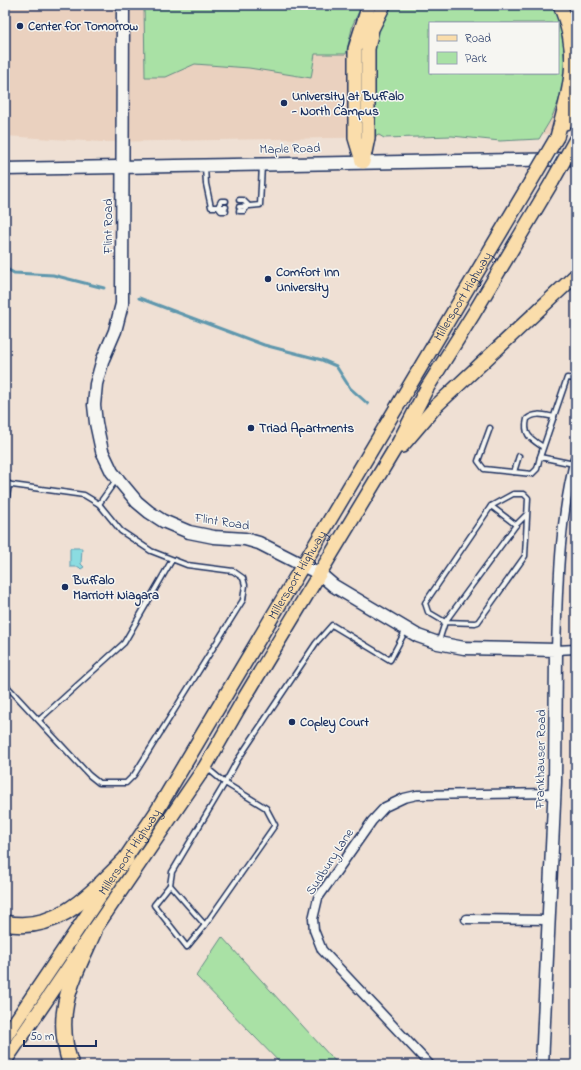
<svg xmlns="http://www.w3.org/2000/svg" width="581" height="1070" font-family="'Indie Flower',sans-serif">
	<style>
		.built { fill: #ead1bf; fill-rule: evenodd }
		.green { fill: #a9e1a5; stroke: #628882; fill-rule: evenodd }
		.water { fill: #8bdce1; stroke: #5e97ad }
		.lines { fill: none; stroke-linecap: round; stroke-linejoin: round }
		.stream { stroke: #5e97ad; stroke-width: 3 }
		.lane-casing { stroke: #1b2f5e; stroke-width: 7 }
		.street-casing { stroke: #1b2f5e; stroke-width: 11 }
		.secondary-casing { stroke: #1b2f5e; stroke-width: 15 }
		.primary-casing { stroke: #1b2f5e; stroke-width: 16 }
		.highway-casing { stroke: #1b2f5e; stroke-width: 18 }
		.lane { stroke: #f6f6f2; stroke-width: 4 }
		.street { stroke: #f6f6f2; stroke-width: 8 }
		.secondary { stroke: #f6f6f2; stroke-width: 12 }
		.primary { stroke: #faddab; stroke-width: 13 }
		.highway { stroke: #faddab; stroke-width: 15 }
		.primary-bridge-casing { stroke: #1b2f5e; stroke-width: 16; stroke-linecap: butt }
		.primary-bridge { stroke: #faddab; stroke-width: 13 }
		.poi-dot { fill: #1b2f5e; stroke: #f6f6f2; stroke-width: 1.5 }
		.labels { text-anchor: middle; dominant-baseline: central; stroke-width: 3; stroke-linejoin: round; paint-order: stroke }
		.poi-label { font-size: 13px; font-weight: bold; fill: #1b2f5e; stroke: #f6f6f2; text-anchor: start }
		.street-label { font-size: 13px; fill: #1b2f5e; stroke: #f6f6f2 }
	</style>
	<rect width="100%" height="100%" fill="#efe0d4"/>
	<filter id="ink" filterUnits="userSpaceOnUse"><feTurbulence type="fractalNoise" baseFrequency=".025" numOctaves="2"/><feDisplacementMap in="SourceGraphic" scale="8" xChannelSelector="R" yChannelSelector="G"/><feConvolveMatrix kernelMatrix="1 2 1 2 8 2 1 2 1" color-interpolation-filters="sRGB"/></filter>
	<g filter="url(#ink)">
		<path class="built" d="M5,5H576V52L554,134L101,142L5,136ZM430,23H558V73H430Z"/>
		<g class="green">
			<polygon points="144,5 362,5 353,24 346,54 315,54 311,78 249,68 195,64 166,77 145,77"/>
			<path d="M389,5H554L559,15L569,45L563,91L551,119L539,139L500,141L452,136L384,138L379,135L376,136C370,104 370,59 379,28C382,20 386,13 389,5ZM430,23H558V73H430Z"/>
			<polygon points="222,937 331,1057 340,1065 282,1065 196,976"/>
		</g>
		<polygon class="water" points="70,548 82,548 81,564 84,567 81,569 79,567 70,567"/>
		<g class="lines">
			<g class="stream">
				<polyline points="5,268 14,273 53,275 104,288"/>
				<polyline points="139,298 264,345 322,360 336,366 350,388 368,404"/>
			</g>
			<defs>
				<g id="lane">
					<polyline points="205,167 206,184 211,207 218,207 221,201 226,201"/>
					<polyline points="239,200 243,200 248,205 244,211 239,211"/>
					<polyline points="226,207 218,207 221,211 226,211"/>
					<polyline points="239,207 260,205 262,165"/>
					<polyline points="490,428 478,461 484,469 532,474 537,469 540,457 574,464"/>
					<path d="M543,447C531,439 523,435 527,419C535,412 544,415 554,417"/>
					<polyline points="540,457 567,378 576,379"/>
					<polyline points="514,472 519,456"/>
					<polyline points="5,484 84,495 99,504 121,531 151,551 187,565 233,571 243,578 245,585 243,600 134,775 126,783 99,783 89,775 5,684"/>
					<polyline points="99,504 116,480"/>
					<polyline points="491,506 516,525"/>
					<polyline points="5,512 9,484"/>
					<polyline points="439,641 445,622 475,623 478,622 525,556 528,498 524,494 513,494 491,506 425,603 428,612 445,622 516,525 527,514"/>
					<polyline points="39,720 124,643 172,560"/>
					<polyline points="207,768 225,783 237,761 316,643 332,625 390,660 406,630"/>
					<polygon points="225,783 266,808 275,825 205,925 170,885 172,872"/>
					<polyline points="170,885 154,905 187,947 205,925"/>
				</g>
				<g id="street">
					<path d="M576,455C559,519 558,584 556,650L576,649"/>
					<polyline points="466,919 548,920"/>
					<polyline points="430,1065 322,950 314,930 313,919 318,898 372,821 385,807 404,798 417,795 554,793"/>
				</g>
				<g id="secondary">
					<polyline points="123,5 122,304 115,331 103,359 96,384 94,405 96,423 102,451 112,472 137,502 149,512 163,521 189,532 214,537 245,539 259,543 320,574 334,586 418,636 438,643 464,648 556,650 555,782 542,1065"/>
					<polyline points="5,169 576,159"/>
				</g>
				<g id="primary">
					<polyline points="565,123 576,105"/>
					<path d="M557,137C570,87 581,55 560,5"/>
					<polyline points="362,161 355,138 355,49 369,5"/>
					<polyline points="363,162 368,138 368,49 372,29 384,5"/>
					<polyline points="402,446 436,406 576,275"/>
					<path id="s1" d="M5,1037L155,814L530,183"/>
					<polyline points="5,1061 205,767 245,697 399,442 427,388 474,313 552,182"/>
				</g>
				<g id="highway">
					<path d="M5,923C58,934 92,892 126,859"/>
					<path d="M71,1065C52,1012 73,979 94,931"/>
				</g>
			</defs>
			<use href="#lane" class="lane-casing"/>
			<use href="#street" class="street-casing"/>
			<use href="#secondary" class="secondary-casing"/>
			<use href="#primary" class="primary-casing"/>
			<use href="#highway" class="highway-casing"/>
			<use href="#lane" class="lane"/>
			<use href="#street" class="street"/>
			<use href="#secondary" class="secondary"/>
			<use href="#primary" class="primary"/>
			<use href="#highway" class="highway"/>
			<defs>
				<g id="primary-bridge">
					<polyline points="552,182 576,139"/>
					<polyline points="530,183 557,137"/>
				</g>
			</defs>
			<use href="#primary-bridge" class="primary-bridge-casing"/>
			<use href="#primary-bridge" class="primary-bridge"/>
		</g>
	</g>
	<g class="poi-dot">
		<circle cx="20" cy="26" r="4"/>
		<circle cx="284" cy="103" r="4"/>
		<circle cx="268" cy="279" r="4"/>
		<circle cx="251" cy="428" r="4"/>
		<circle cx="65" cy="587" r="4"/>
		<circle cx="292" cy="722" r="4"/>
	</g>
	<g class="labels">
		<g class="poi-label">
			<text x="28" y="26">Center for Tomorrow</text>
			<text x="292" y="96">University at Buffalo<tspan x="292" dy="15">- North Campus</tspan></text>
			<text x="276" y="272">Comfort Inn<tspan x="276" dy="15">University</tspan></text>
			<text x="259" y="428">Triad Apartments</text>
			<text x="73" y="580">Buffalo<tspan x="73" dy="15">Marriott Niagara</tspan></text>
			<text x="300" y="722">Copley Court</text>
		</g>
		<g class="street-label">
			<text transform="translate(290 149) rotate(-1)">Maple Road</text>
			<text transform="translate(108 226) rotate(-90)">Flint Road</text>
			<text stroke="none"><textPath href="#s1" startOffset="871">Millersport Highway</textPath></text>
			<text transform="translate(222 522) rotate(9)">Flint Road</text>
			<text stroke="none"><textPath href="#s1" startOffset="547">Millersport Highway</textPath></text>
			<text transform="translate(541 759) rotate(-89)">Frankhauser Road</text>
			<text stroke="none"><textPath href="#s1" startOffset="223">Millersport Highway</textPath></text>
			<text transform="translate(330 862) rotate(-57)">Sudbury Lane</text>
		</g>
	</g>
	<rect width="581" height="1070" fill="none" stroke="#f6f6f2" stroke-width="20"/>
	<rect x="10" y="10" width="561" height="1050" fill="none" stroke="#1b2f5e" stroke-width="1.5" filter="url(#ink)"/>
	<rect x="429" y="22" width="130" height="52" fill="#f6f6f2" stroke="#9ea6b7"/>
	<rect x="437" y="35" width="20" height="6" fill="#faddab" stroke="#9ea6b7"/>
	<text x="465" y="42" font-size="12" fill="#1b2f5e">Road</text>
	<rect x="437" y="52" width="20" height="12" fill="#a9e1a5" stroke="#9ea6b7"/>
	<text x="465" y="62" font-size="12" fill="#1b2f5e">Park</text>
	<path d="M24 1040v6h72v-6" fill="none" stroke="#1b2f5e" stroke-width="2"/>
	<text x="30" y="1040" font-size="12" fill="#1b2f5e" stroke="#f6f6f2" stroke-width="3" paint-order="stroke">50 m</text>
</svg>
